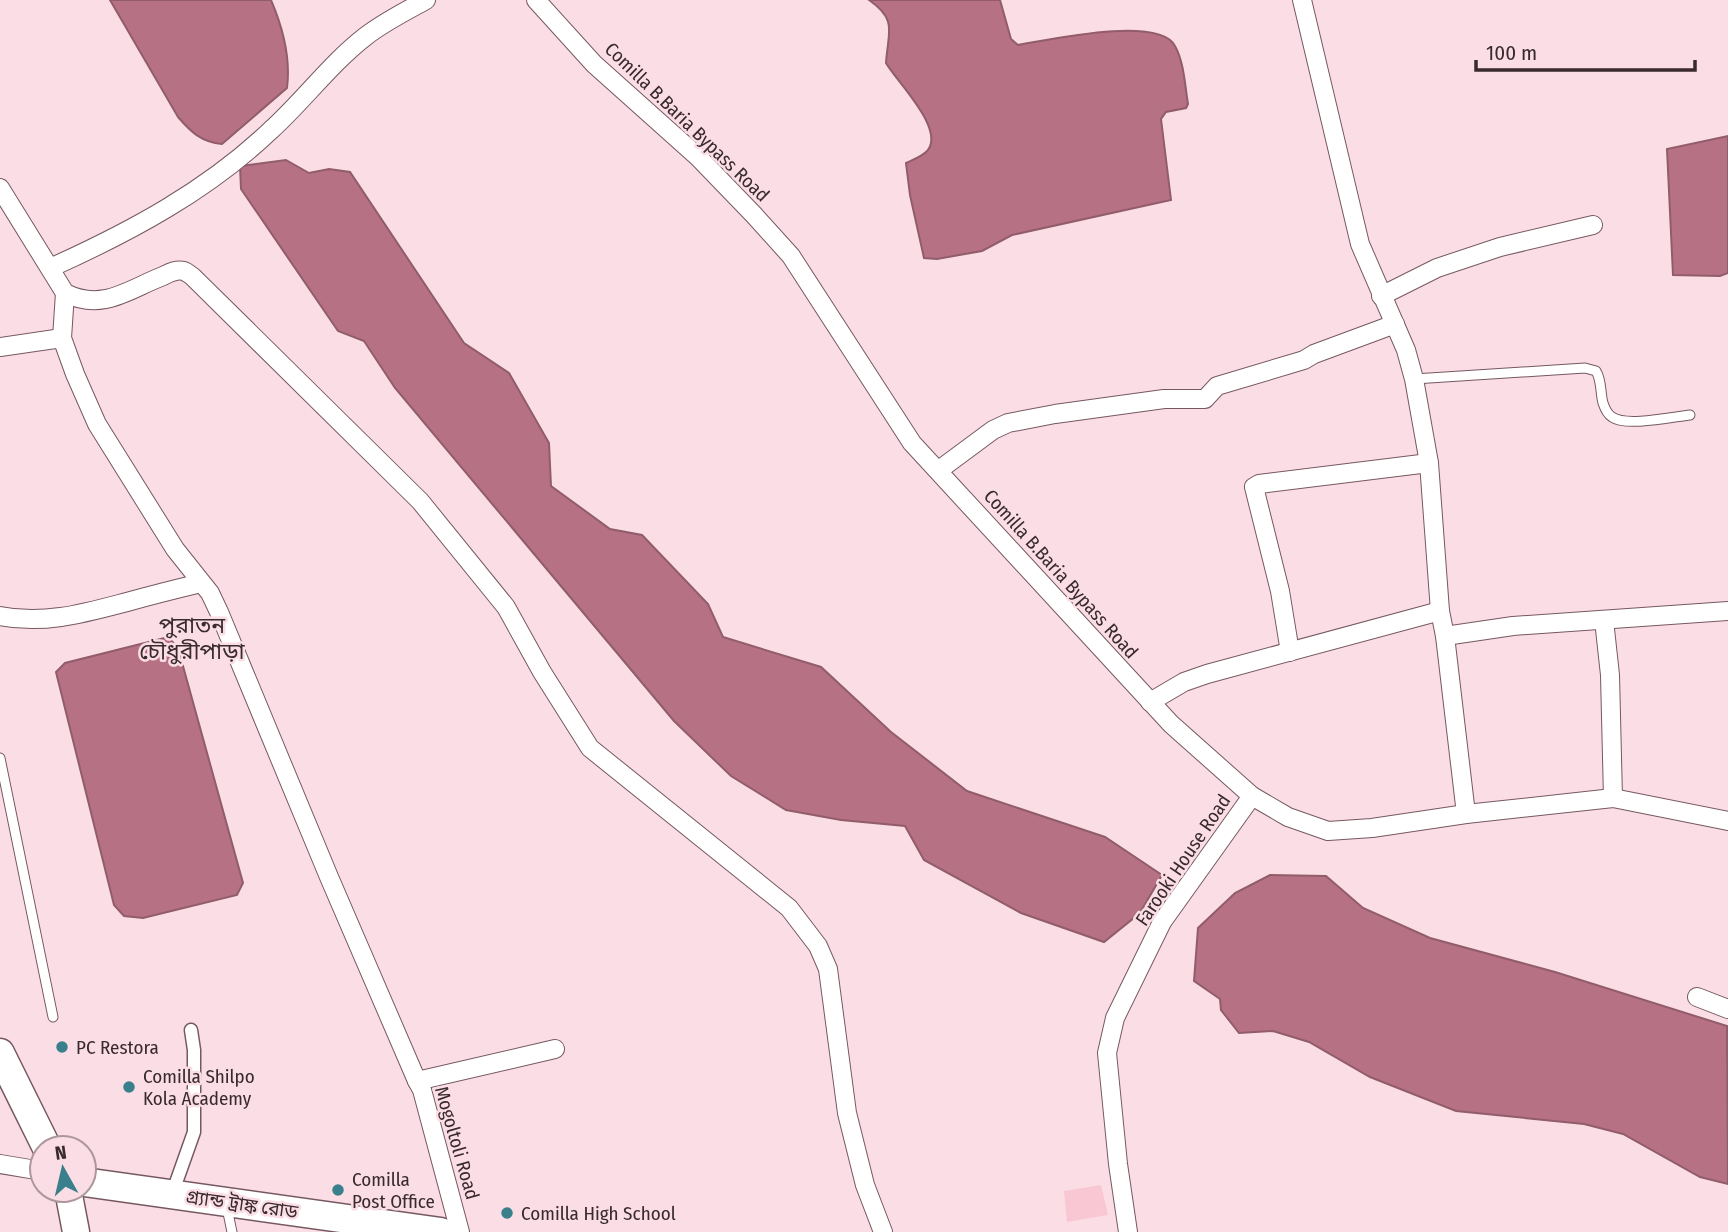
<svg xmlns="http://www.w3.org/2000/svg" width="1728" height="1232" font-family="'Fira Sans Condensed','Noto Sans Bengali',sans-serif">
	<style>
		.green { fill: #f9c7d3 }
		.water { fill: #b77185; stroke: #915c6b; stroke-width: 2 }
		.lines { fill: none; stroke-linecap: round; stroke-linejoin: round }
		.service-casing { stroke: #765860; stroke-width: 11 }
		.pedestrian-casing { stroke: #765860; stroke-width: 15 }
		.minor-casing { stroke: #765860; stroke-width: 20 }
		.primary-casing { stroke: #765860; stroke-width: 29 }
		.trunk-casing { stroke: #765860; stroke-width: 31 }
		.service { stroke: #fff; stroke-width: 9 }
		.pedestrian { stroke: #fff; stroke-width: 12 }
		.minor { stroke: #fff; stroke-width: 18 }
		.primary { stroke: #fff; stroke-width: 26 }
		.trunk { stroke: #fff; stroke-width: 28 }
		.poi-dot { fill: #397f8c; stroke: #fbdee5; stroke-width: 2.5 }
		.labels { text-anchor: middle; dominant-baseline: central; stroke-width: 5; stroke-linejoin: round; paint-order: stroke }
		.street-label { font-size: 19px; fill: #382a2e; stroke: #fbdee5 }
		.poi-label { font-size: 19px; fill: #382a2e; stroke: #fbdee5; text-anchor: start }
		.quarter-label { font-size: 23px; fill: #382a2e; stroke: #fbdee5 }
	</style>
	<rect width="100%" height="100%" fill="#fbdee5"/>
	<polygon class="green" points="1101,1185 1108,1215 1067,1222 1064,1191"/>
	<g class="water">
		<path d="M110,0H271C283,28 291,57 287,88L222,144C201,142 191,132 178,117Z"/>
		<path d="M869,0H1000L1011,39L1018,45C1048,40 1159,15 1175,46C1184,62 1185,86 1188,104L1186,108L1166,112L1161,119L1171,200L1012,235L982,251L937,259L924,258L910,195L906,163C912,160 921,157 926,152C948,131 896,81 886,63C888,32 898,20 869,0Z"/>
		<polygon points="1728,136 1728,273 1720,276 1673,275 1667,149"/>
		<polygon points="286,160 309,173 329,169 350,172 464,343 509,373 549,443 551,486 610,529 642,535 708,604 723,637 821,667 891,732 967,791 1105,837 1162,875 1140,913 1104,942 1021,913 924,860 905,826 841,820 786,810 731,776 674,721 395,388 364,341 338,331 241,189 240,166"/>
		<polygon points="168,637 178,648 243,883 237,895 143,918 124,916 114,905 56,672 65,663"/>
		<polygon points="1270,875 1326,876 1363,908 1430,938 1555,972 1727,1026 1728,1184 1700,1177 1623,1134 1584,1124 1456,1111 1370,1077 1309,1042 1273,1031 1239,1033 1221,1010 1220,999 1194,981 1198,928 1235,893"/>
	</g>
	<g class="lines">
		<defs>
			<g id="service">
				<path d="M1414,379L1585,368L1596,371C1602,381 1600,392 1603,403C1605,409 1607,414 1612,417C1626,427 1672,417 1690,415"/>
				<polyline points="0,758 53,1017"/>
				<polyline points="227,1208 232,1232"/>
			</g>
			<polyline id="pedestrian" points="172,1194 194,1132 194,1050 191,1030"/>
			<g id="minor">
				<polyline points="536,0 594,64 698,157 754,215 791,256 912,443 1171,724 1252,796 1288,817 1328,831 1372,828 1466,814 1613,798 1728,821"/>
				<polyline points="1302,0 1360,244 1406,350 1414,379 1429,463 1440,611 1445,636 1466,814"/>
				<path d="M0,188L65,293C103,312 129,289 163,276C169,273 176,269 184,271C185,271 192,276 193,277L420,501L506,607L542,672L590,748L789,908L818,946L828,969L847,1113L865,1185L883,1232"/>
				<path d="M50,268C130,232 207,191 271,130C304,100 331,63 366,36C384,22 406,11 426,0"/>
				<polyline points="65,293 62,338 75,374 97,424 175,549 210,593 219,612 329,877 417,1081"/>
				<polyline points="1381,296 1437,268 1500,247 1593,225"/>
				<polyline points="0,347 62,338"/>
				<polyline points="939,470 993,430 1008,423 1055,414 1164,399 1205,399 1217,386 1304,360 1314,354 1395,324"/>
				<path d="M0,616C44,625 85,613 127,602C152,595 176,589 201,583"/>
				<polyline points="1604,620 1610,675 1613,798"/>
				<polyline points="1445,636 1513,626 1728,611"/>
				<polyline points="1290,652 1280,591 1254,487 1259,484 1429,463"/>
				<polyline points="1150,702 1184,682 1207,674 1440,611"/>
				<polyline points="1697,997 1728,1009"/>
				<polyline points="0,1164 42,1171"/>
				<polyline points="460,1232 422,1090 417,1081 555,1049"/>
				<polyline points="1128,1232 1118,1164 1107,1053 1115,1018 1162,922 1252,796"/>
			</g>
			<polyline id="primary" points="68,1190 76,1232"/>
			<g id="trunk">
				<polyline points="0,1053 47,1148"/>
				<polyline points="84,1182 441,1232"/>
			</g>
		</defs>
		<use href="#service" class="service-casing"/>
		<use href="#pedestrian" class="pedestrian-casing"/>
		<use href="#minor" class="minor-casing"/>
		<use href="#primary" class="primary-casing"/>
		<use href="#trunk" class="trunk-casing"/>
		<use href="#service" class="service"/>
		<use href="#pedestrian" class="pedestrian"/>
		<use href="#minor" class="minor"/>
		<use href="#primary" class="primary"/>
		<use href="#trunk" class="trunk"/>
	</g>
	<g class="poi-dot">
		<circle cx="62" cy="1047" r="7"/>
		<circle cx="129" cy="1087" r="7"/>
		<circle cx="338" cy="1190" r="7"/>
		<circle cx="507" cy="1213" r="7"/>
	</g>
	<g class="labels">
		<g class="street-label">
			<text transform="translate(687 122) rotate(44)">Comilla B.Baria Bypass Road</text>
			<text transform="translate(1061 574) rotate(48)">Comilla B.Baria Bypass Road</text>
			<text transform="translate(1183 860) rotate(-56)">Farooki House Road</text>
			<text transform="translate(457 1143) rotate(74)">Mogoltoli Road</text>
			<text transform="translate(242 1204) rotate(8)">গ্র্যান্ড ট্রাঙ্ক রোড</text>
		</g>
		<g class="poi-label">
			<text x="76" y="1047">PC Restora</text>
			<text x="143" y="1076">Comilla Shilpo<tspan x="143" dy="22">Kola Academy</tspan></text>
			<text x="352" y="1179">Comilla<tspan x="352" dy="22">Post Office</tspan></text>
			<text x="521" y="1213">Comilla High School</text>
		</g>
		<g class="quarter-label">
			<text x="192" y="625">পুরাতন<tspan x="192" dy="26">চৌধুরীপাড়া</tspan></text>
		</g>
	</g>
	<g transform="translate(63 1169) rotate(352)"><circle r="33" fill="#fbdee5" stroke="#ad969c" stroke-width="2"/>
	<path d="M0-5L12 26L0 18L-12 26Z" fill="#397f8c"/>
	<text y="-10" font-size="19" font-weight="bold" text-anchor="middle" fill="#382a2e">N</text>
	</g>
	<path d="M1476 60v10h219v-10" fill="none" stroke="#382a2e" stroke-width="3.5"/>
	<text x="1486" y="60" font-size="21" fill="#382a2e" stroke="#fbdee5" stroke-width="5" paint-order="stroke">100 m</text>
</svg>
